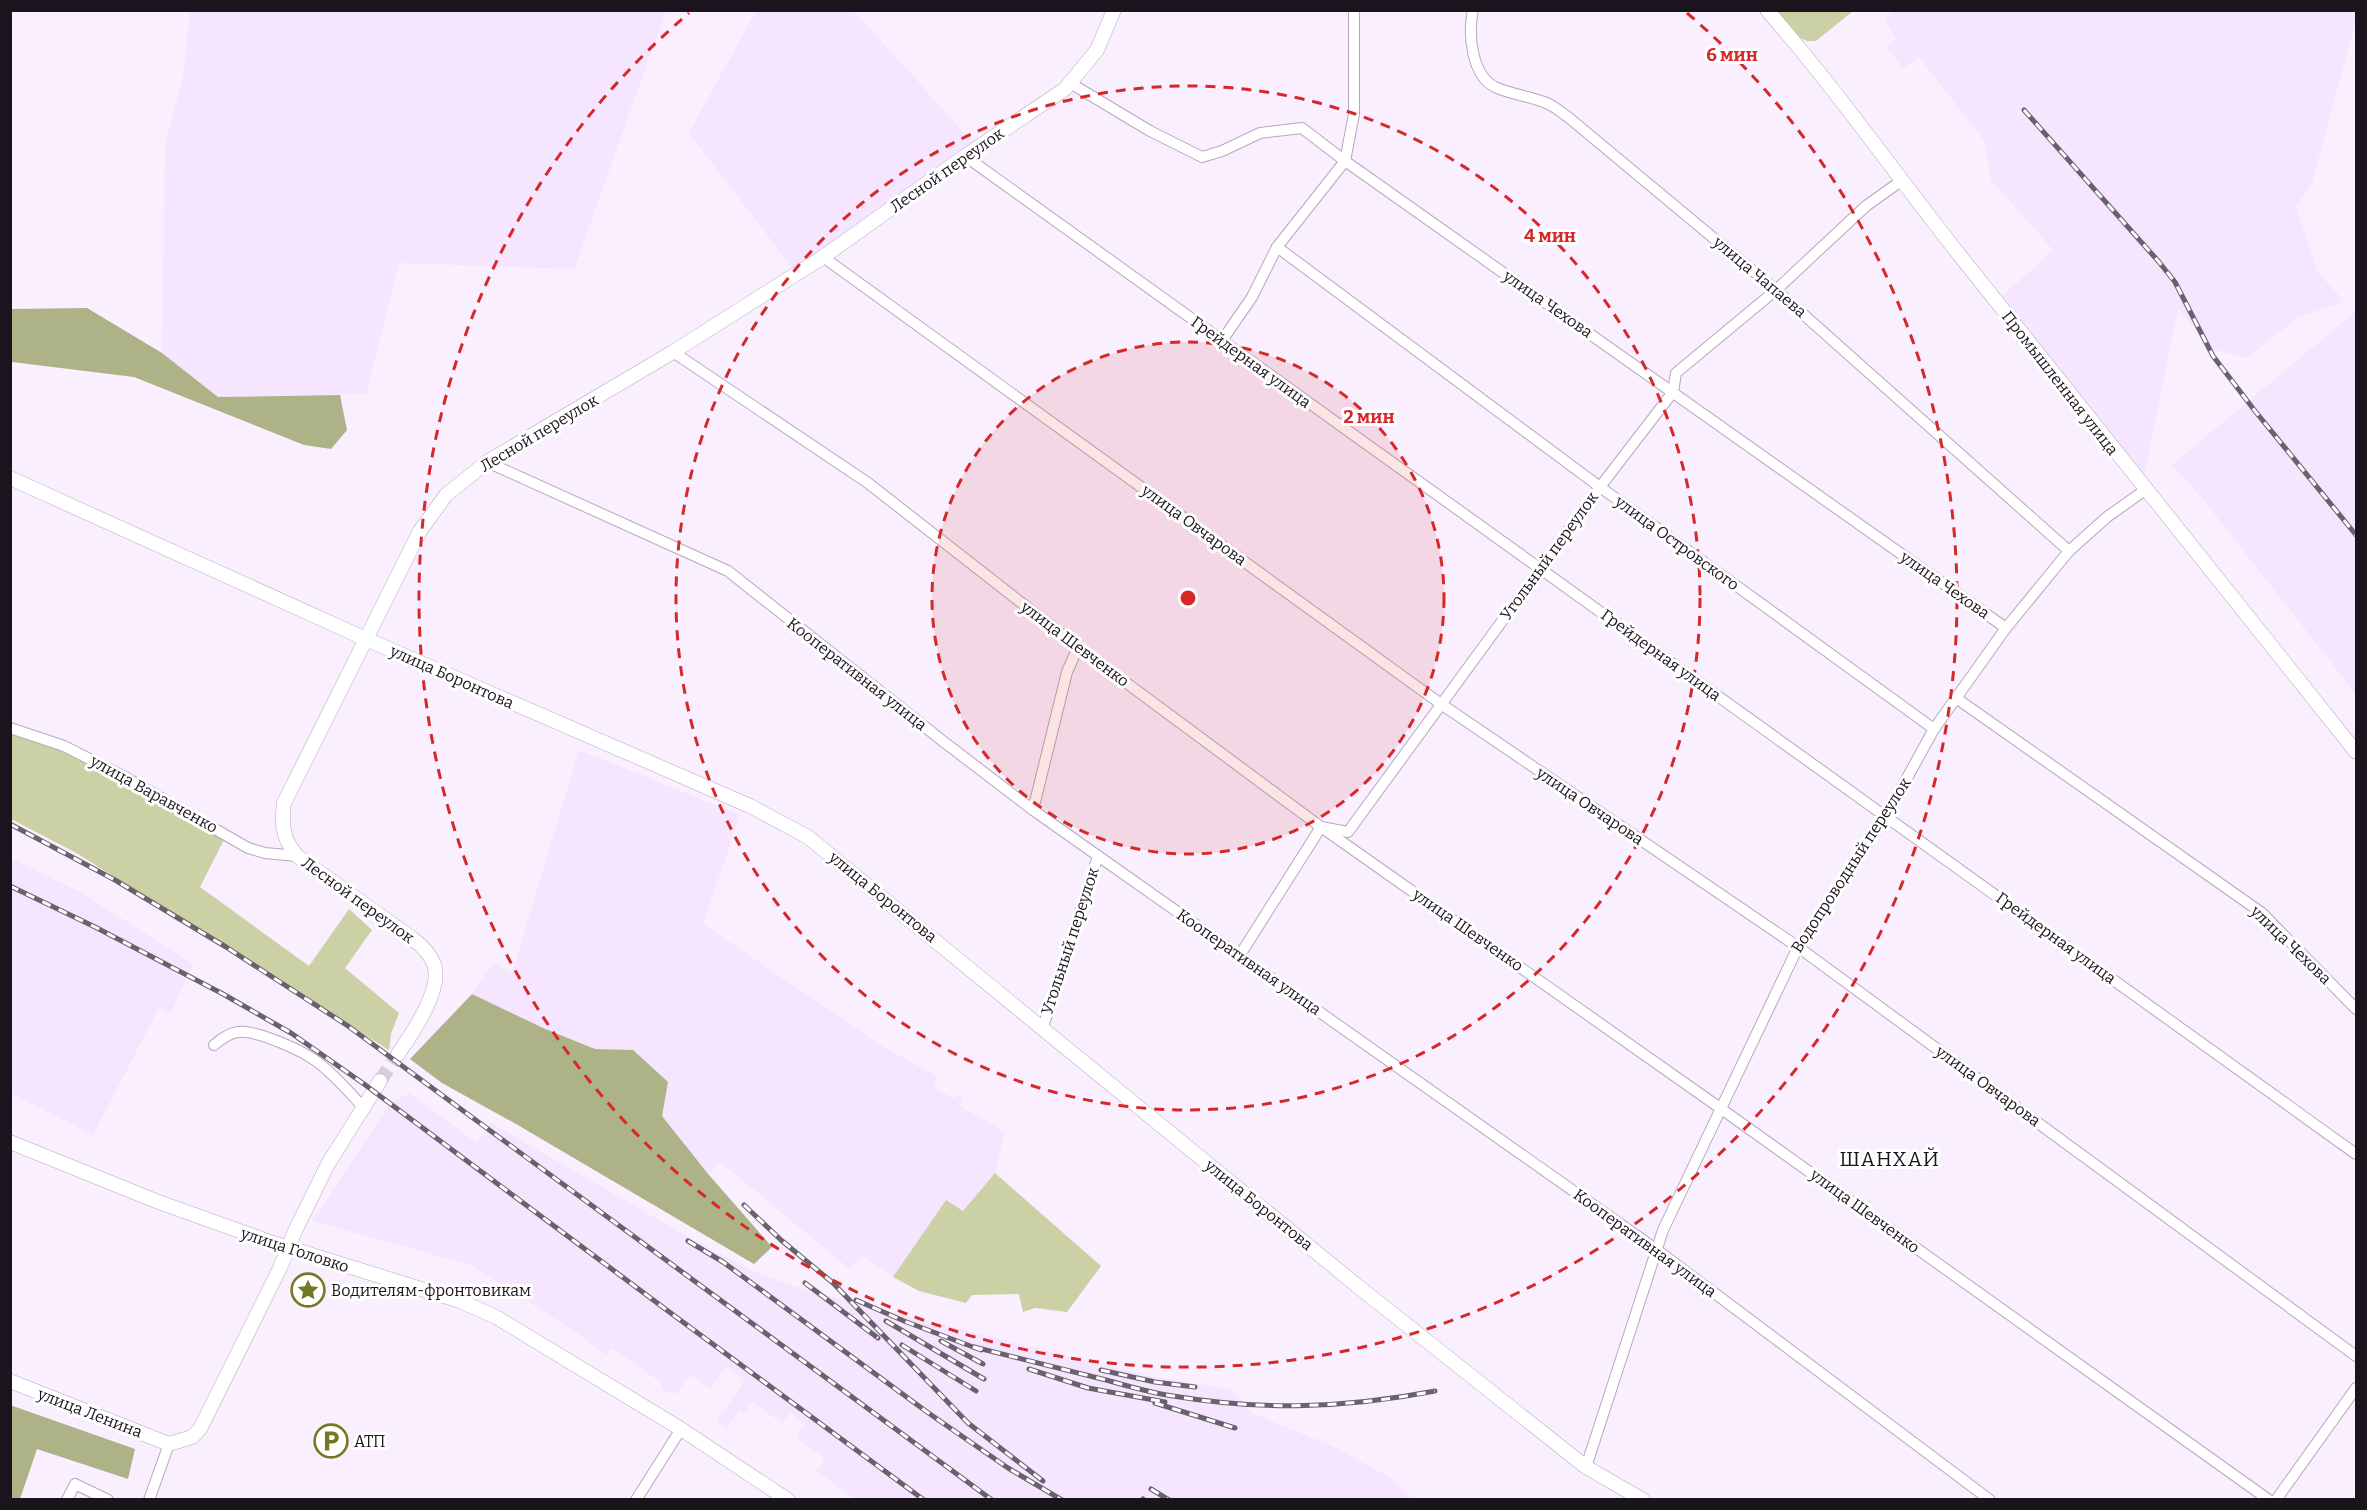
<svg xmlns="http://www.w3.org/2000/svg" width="2367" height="1510" font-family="Bitter,serif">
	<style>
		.built { fill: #f5e5fe }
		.green { fill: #cbd1a5 }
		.forest { fill: #adb287 }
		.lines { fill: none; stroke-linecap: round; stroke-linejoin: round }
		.secondary-tunnel { stroke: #d8cedd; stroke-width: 14; stroke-dasharray: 14 7; stroke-linecap: butt }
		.street-casing { stroke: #b7a7bf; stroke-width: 12 }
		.secondary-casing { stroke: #b7a7bf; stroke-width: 15 }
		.street { stroke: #fff; stroke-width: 10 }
		.secondary { stroke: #fff; stroke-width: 14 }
		.rail-casing { stroke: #69626d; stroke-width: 5 }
		.rail { stroke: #fff; stroke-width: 3; stroke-dasharray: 9; stroke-linecap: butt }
		.ring { fill: none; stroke: #d62828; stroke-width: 3; stroke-dasharray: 10 8 }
		.labels { text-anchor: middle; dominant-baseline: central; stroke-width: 6; stroke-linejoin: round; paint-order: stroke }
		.street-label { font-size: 16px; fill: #1a151d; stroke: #fff }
		.poi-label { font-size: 16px; fill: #1a151d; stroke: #fff; text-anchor: start }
		.quarter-label { font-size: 20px; letter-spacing: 1.5px; fill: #1a151d; stroke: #fff }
		.centre { fill: #d62828; stroke: #fff; stroke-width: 3 }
		.ring-label { font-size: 18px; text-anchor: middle; font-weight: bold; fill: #d62828; stroke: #fff; stroke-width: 6; stroke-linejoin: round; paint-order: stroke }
	</style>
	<rect width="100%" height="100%" fill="#f9efff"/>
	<g class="built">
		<polygon points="1895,10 2356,11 2356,20 2312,183 2296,207 2318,273 2345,302 2298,317 2247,358 2212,349 2178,309 2142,486 1996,302 2053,250 1991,180 1985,142 1919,57 1903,68 1886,46 1896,39 1885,19"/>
		<polygon points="190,11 666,11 574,269 399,263 366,394 218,397 162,353 165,144 183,78"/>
		<polygon points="756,11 854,11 978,148 797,274 689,133"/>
		<polygon points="2356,311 2356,694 2202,498 2172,465"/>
		<polygon points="579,750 740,815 703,924 885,1048 937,1076 934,1088 955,1099 957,1095 964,1098 960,1106 1005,1132 995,1173 963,1211 946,1200 893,1277 863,1256 850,1269 720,1162 709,1174 662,1116 633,1051 595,1049 543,1028 472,994 493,963 512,973"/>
		<polygon points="10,858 82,893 193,964 170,1014 159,1008 93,1135 11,1093"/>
		<polygon points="409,1093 477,1143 491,1123 706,1247 761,1275 808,1291 1153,1377 1231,1389 1252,1413 1332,1446 1391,1478 1412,1499 855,1499 816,1471 825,1458 796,1438 805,1424 790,1413 782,1423 752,1402 744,1414 739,1411 726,1429 717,1421 745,1380 726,1367 710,1389 690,1375 676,1394 661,1389 662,1383 612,1348 606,1355 580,1335 471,1265 313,1221 390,1104"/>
	</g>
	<g class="green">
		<polygon points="1775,11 1853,11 1816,41 1807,41 1797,36"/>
		<polygon points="10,728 64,746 227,834 200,887 309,966 349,909 372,930 345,968 399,1013 391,1034 389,1050 78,854 11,819"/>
		<polygon points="995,1173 1101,1266 1067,1312 1035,1308 1023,1312 1019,1294 972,1295 966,1303 919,1291 893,1277 946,1200 963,1211"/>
	</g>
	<g class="forest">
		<polygon points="87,308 162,353 218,397 340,395 347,430 331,449 304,445 134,377 12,362 11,366 11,309"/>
		<polygon points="472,994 543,1028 595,1049 633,1050 668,1082 662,1116 709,1175 772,1247 754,1264 516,1124 442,1083 410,1059"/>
		<polygon points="10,1405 135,1449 128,1479 37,1449 20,1499 11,1499"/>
	</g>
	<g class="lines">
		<polyline class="secondary-tunnel" points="380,1081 398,1054"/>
		<defs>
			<g id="street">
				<path d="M1473,10C1468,33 1471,75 1495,87C1510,94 1528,96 1544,102C1553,105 1561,112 1568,117L1776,290L2069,551"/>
				<polyline points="1070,83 1150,131 1202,157 1222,151 1260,133 1302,128 1345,161 2006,628"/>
				<polyline points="965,156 2356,1154"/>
				<polyline points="1277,247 1600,487 1934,729"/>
				<polyline points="823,257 1441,704 1798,947 2356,1356"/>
				<polyline points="1221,342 1252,297 1277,247 1345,161 1354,114 1354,10"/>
				<polyline points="673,352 868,483 1078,647 1321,827 1720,1108 2269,1500"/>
				<polyline points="487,462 728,571 944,742 1033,810 1657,1250 1990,1500"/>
				<polyline points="1956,698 2262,913 2356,1009"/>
				<polyline points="10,728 64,746 125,777 248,848 265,853 297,856"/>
				<polyline points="1033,810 1067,672 1078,647"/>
				<polyline points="1240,955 1321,827 1348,832 1600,487 1673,392 1676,373 1776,290 1866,206 1901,181"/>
				<polyline points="1043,1027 1098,856"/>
				<path d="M214,1045C221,1039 229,1033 238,1032C257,1030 301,1050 316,1061C334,1074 348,1091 363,1107"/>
				<polyline points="1586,1467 1663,1230 1798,947 1886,816 1934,729 2006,628 2069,551 2107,517 2145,490"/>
				<polyline points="67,1500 75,1484 108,1500"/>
				<polyline points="149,1500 169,1444"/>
				<polyline points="636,1500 681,1429"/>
				<polyline points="2276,1500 2356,1388"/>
			</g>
			<g id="secondary">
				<path d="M1767,10C1836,89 1896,175 1961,257C2092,423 2224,588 2356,752"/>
				<polyline points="10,478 366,639 750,806 808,837 1360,1288 1586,1467 1643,1500"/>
				<path d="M398,1054C412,1034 443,989 434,964C430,954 422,946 413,939L297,856C283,840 281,824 284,803L420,531L446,495L487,462L673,352L823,257L965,156L1065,89L1097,50L1114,10"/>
				<polyline points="10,1142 156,1201 270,1242 460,1301 496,1317 681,1429 788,1500"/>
				<polyline points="10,1381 169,1444 192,1437 200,1429 280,1268 295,1231 328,1164 380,1081"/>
			</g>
		</defs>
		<use href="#street" class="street-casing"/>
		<use href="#secondary" class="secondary-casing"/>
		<use href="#street" class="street"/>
		<use href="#secondary" class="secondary"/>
		<defs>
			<g id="rail">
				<polyline points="2024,110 2159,262 2175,282 2213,356 2255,411 2356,535"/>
				<polyline points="10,824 115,880 226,947 348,1026 992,1500"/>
				<polyline points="10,886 95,927 223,994 291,1033 364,1084 668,1311 924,1500"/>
				<polyline points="744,1205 781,1240 833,1283 968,1423 1043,1481"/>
				<polyline points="688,1241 723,1262 927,1412 1008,1468 1062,1500"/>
				<polyline points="805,1283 878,1338"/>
				<polyline points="856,1300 904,1321 981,1350"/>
				<polyline points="886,1321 984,1379"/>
				<polyline points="941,1341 983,1364"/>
				<polyline points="902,1345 976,1391"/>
				<path d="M974,1347C1018,1358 1062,1369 1106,1380C1128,1386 1151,1393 1173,1396C1263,1411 1346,1408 1435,1391"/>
				<polyline points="1029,1369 1088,1388 1165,1402"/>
				<polyline points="1101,1370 1155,1382 1195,1387"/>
				<polyline points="1155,1403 1235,1428"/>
				<polyline points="1151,1489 1169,1500"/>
				<polyline points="1143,1499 1144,1500"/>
			</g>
		</defs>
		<use href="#rail" class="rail-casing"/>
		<use href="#rail" class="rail"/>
	</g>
	<circle cx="1188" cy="598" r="256" fill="#d62828" fill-opacity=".12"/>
	<g class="ring">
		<circle cx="1188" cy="598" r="256"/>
		<circle cx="1188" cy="598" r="512"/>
		<path d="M1687 13A769 769 0 1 1 689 13"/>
	</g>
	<defs>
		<symbol id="sight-ring" viewBox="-11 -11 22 22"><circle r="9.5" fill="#fff" stroke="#737923" stroke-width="1.5"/><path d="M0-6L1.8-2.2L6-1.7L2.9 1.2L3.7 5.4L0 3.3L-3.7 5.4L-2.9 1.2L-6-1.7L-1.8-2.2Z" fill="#737923"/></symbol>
		<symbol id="parking-ring" viewBox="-11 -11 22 22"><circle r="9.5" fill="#fff" stroke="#737923" stroke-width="1.5"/><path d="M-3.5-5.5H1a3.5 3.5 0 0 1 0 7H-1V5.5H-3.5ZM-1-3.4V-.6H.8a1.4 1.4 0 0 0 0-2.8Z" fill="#737923"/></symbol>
	</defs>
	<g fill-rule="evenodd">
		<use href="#sight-ring" x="289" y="1271" width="38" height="38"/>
		<use href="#parking-ring" x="312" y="1422" width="38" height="38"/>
	</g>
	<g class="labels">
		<g class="street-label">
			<text transform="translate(947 170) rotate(-35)">Лесной переулок</text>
			<text transform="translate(1760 277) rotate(40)">улица Чапаева</text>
			<text transform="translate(1548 304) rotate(35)">улица Чехова</text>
			<text transform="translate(1251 362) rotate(36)">Грейдерная улица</text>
			<text transform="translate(2060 383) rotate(52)">Промышленная улица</text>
			<text transform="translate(539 433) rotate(-31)">Лесной переулок</text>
			<text transform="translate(1194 525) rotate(36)">улица Овчарова</text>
			<text transform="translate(1677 543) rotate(36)">улица Островского</text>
			<text transform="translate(1549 556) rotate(-54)">Угольный переулок</text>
			<text transform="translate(1945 585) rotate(35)">улица Чехова</text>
			<text transform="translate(1075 644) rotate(37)">улица Шевченко</text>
			<text transform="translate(1661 655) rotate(36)">Грейдерная улица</text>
			<text transform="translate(857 674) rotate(38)">Кооперативная улица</text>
			<text transform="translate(452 677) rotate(24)">улица Боронтова</text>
			<text transform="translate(154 794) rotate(29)">улица Варавченко</text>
			<text transform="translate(1590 806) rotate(34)">улица Овчарова</text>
			<text transform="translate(1851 865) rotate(-57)">Водопроводный переулок</text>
			<text transform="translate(883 897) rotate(39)">улица Боронтова</text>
			<text transform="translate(358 900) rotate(36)">Лесной переулок</text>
			<text transform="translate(1468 930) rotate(35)">улица Шевченко</text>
			<text transform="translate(2056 938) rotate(36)">Грейдерная улица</text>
			<text transform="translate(1070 941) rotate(-72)">Угольный переулок</text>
			<text transform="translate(2291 945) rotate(44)">улица Чехова</text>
			<text transform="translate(1249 962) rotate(35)">Кооперативная улица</text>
			<text transform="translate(1988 1086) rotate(36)">улица Овчарова</text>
			<text transform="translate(1259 1205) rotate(39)">улица Боронтова</text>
			<text transform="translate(1865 1211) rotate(36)">улица Шевченко</text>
			<text transform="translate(1645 1243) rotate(36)">Кооперативная улица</text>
			<text transform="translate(295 1250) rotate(18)">улица Головко</text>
			<text transform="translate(90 1413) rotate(21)">улица Ленина</text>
		</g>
		<g class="poi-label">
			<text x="331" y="1290">Водителям-фронтовикам</text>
			<text x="354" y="1441">АТП</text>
		</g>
		<g class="quarter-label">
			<text x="1890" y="1159">ШАНХАЙ</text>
		</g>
	</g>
	<circle cx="1188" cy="598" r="9" class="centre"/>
	<g class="ring-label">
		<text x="1732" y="61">6 мин</text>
		<text x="1550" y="242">4 мин</text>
		<text x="1369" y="423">2 мин</text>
	</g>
	<rect width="2367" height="1510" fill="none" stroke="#1a151d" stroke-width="24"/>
</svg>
